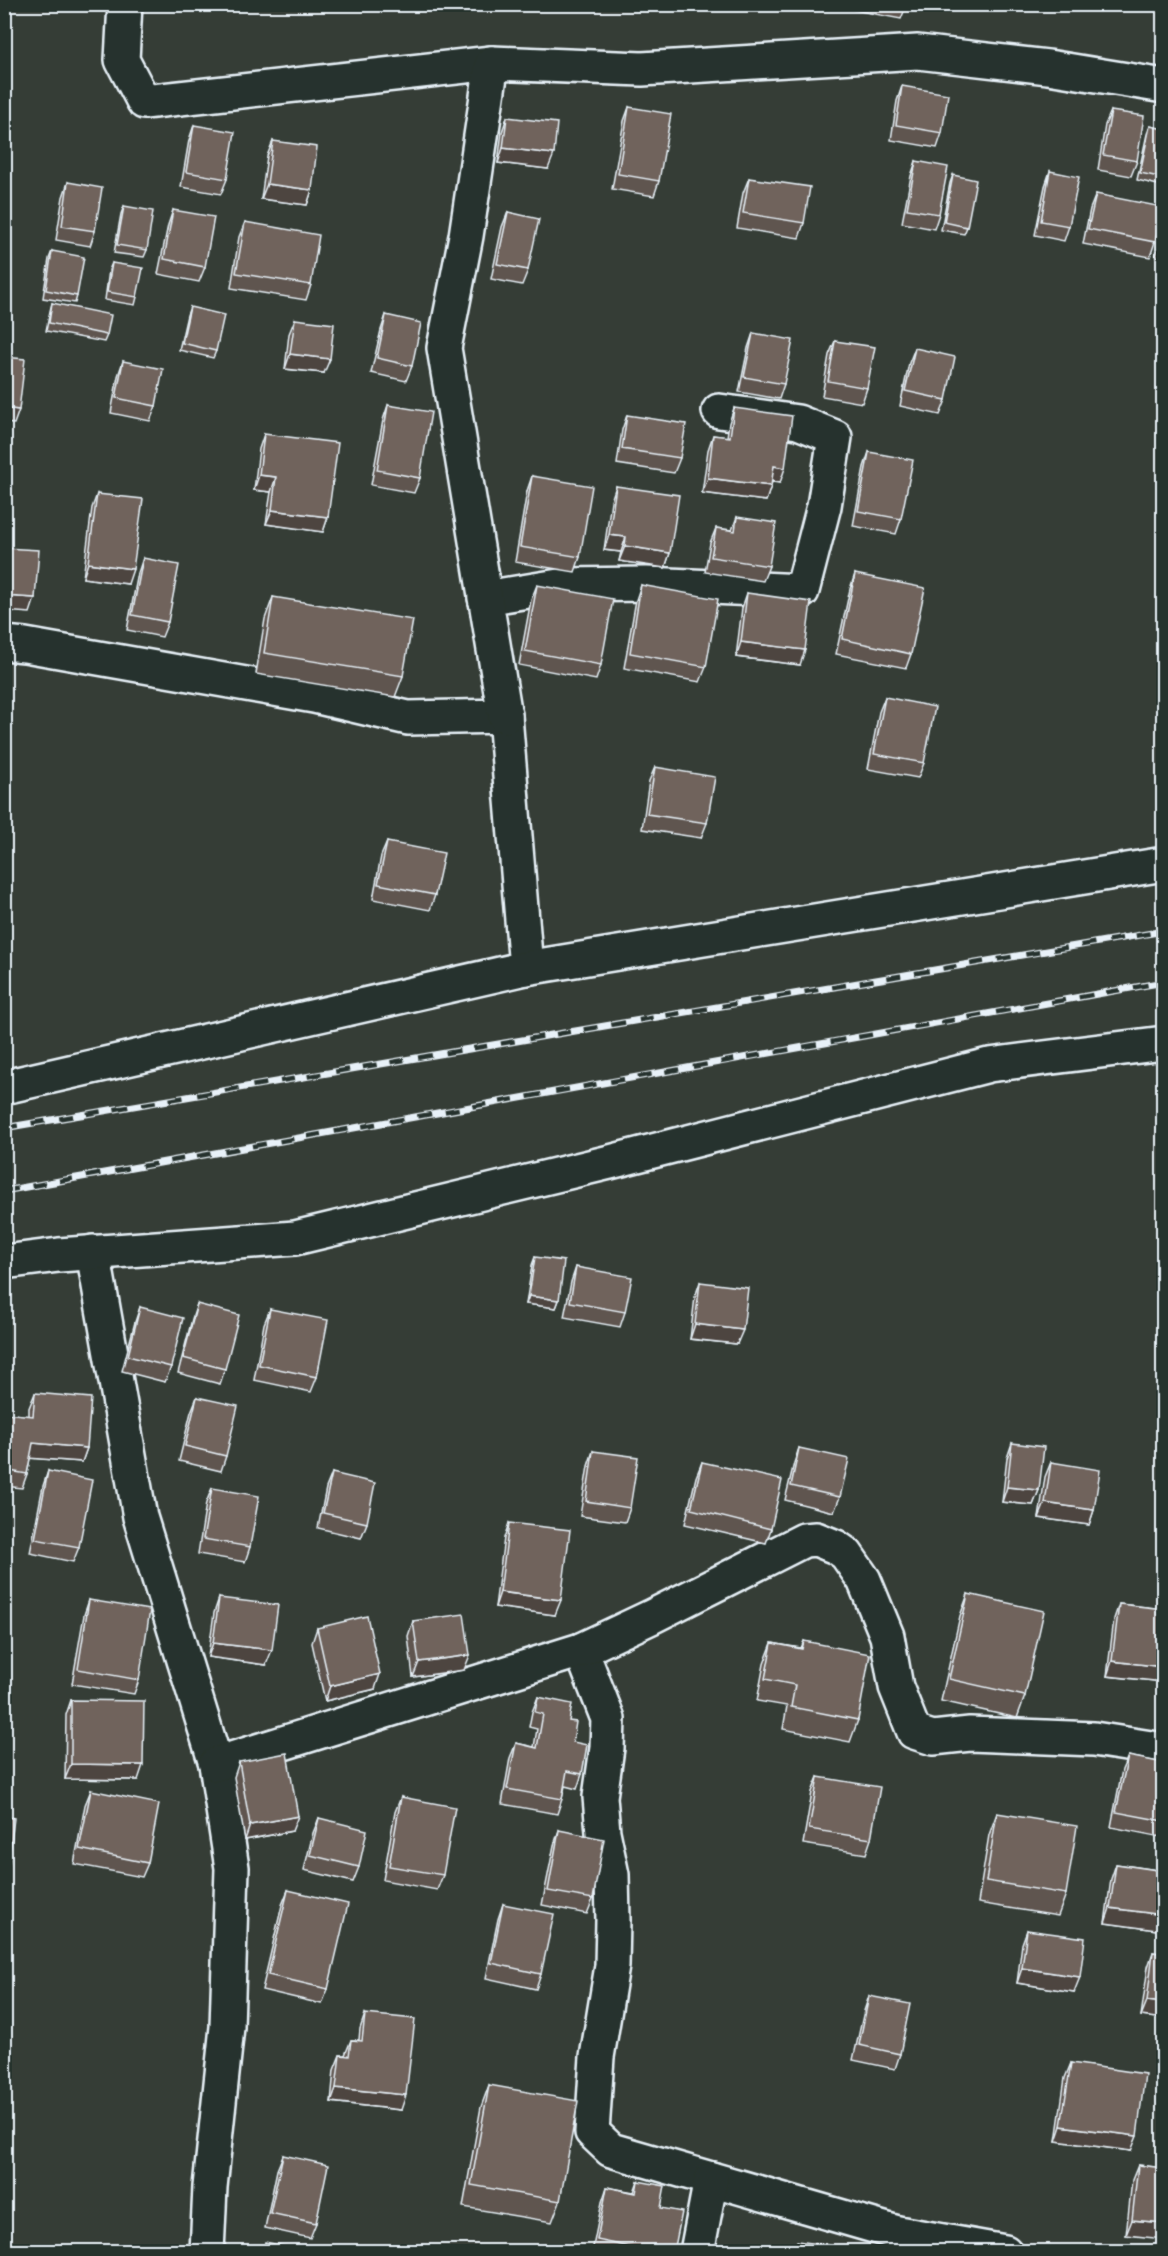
<svg xmlns="http://www.w3.org/2000/svg" width="1168" height="2256" font-family="Dekko,sans-serif">
	<style>
		.lines { fill: none; stroke-linecap: round; stroke-linejoin: round }
		.minor-casing { stroke: #e8f1f8; stroke-width: 38 }
		.minor { stroke: #26332d; stroke-width: 33 }
		.rail-casing { stroke: #e8f1f8; stroke-width: 7 }
		.rail { stroke: #26332d; stroke-width: 4.5; stroke-dasharray: 14; stroke-linecap: butt }
		.wall { fill: #5f554f; stroke: #e8f1f8; stroke-width: 1.5 }
		.shaded-wall { fill: #4e4540; stroke: #e8f1f8; stroke-width: 1.5 }
		.building { fill: #6f635c; stroke: #e8f1f8; stroke-width: 1.5 }
	</style>
	<rect width="100%" height="100%" fill="#353d36"/>
	<filter id="ink" filterUnits="userSpaceOnUse"><feTurbulence type="fractalNoise" baseFrequency=".0167" numOctaves="2"/><feDisplacementMap in="SourceGraphic" scale="12" xChannelSelector="R" yChannelSelector="G"/><feConvolveMatrix kernelMatrix="1 2 1 2 8 2 1 2 1" color-interpolation-filters="sRGB"/></filter>
	<g filter="url(#ink)">
		<g class="lines">
			<defs>
				<g id="minor">
					<polyline points="125,4 122,60 144,102 492,63"/>
					<polyline points="485,598 565,585 646,584 802,591 824,506 835,437 798,422 719,411"/>
					<polyline points="4,643 25,645 314,696 408,718 505,716 526,968"/>
					<polyline points="505,716 444,348 466,236 492,63 642,69 918,52 1048,67 1164,86"/>
					<polyline points="4,1087 526,968 1164,864"/>
					<polyline points="93,1252 140,1517 216,1764 232,1868 227,2027 210,2187 207,2252"/>
					<polyline points="4,1262 59,1255 295,1238 610,1162 989,1065 1164,1043"/>
					<polyline points="581,1650 608,1719 607,1748 600,1797 603,1832 612,1875 613,1920 612,1966 597,2057 592,2132 611,2150 898,2233 1005,2252"/>
					<polyline points="216,1764 581,1650 651,1617 804,1540 816,1539 836,1547 846,1554 864,1580 887,1636 896,1687 914,1732 933,1738 970,1734 1094,1739 1164,1750"/>
					<polyline points="697,2252 711,2179"/>
				</g>
			</defs>
			<use href="#minor" class="minor-casing"/>
			<use href="#minor" class="minor"/>
			<defs>
				<g id="rail">
					<polyline points="4,1128 1164,931"/>
					<polyline points="4,1191 1164,982"/>
				</g>
			</defs>
			<use href="#rail" class="rail-casing"/>
			<use href="#rail" class="rail"/>
		</g>
		<g class="wall">
			<polygon points="855,4 907,4 901,19 854,10"/>
			<polygon points="902,86 942,133 937,148 891,140 897,101"/>
			<polygon points="629,107 659,181 654,196 612,189 624,121"/>
			<polygon points="1111,111 1137,161 1131,176 1098,170 1105,125"/>
			<polygon points="507,117 548,169 498,163 502,132"/>
			<polygon points="194,125 227,179 221,194 181,187 189,140"/>
			<polygon points="1150,126 1164,129 1164,180 1162,186 1137,180 1147,134"/>
			<polygon points="273,141 312,190 307,205 261,199 267,156"/>
			<polygon points="916,161 939,214 934,229 902,223 911,176"/>
			<polygon points="1050,171 1069,226 1064,241 1035,235 1045,186"/>
			<polygon points="953,175 967,227 964,234 941,230 950,183"/>
			<polygon points="749,178 804,223 799,238 737,228 743,193"/>
			<polygon points="68,182 95,231 90,246 56,240 63,197"/>
			<polygon points="1096,194 1155,242 1150,257 1083,244 1090,209"/>
			<polygon points="124,206 147,250 144,257 114,253 121,214"/>
			<polygon points="173,210 205,267 199,282 158,274 168,225"/>
			<polygon points="508,212 528,270 522,285 491,279 502,227"/>
			<polygon points="1164,219 1164,258 1156,256"/>
			<polygon points="245,222 311,285 306,300 231,288 239,237"/>
			<polygon points="52,251 77,296 75,303 43,298 49,259"/>
			<polygon points="112,263 137,297 135,305 105,300 109,270"/>
			<polygon points="52,303 107,335 104,342 46,331 50,311"/>
			<polygon points="190,307 216,351 213,358 179,350 187,315"/>
			<polygon points="386,315 412,366 406,381 371,373 381,330"/>
			<polygon points="295,319 324,373 285,369 289,334"/>
			<polygon points="753,333 784,384 779,399 739,392 748,348"/>
			<polygon points="835,341 867,388 862,403 822,396 829,355"/>
			<polygon points="915,348 946,400 940,415 900,406 909,363"/>
			<polygon points="123,361 156,406 150,421 111,413 118,376"/>
			<polygon points="388,405 420,478 414,493 371,485 383,420"/>
			<polygon points="734,408 780,483 772,482 766,501 702,493 708,450 713,435 727,437 729,423"/>
			<polygon points="627,415 680,458 674,473 617,464 622,430"/>
			<polygon points="264,434 328,517 323,532 266,524 271,492 254,490 259,449"/>
			<polygon points="869,452 901,519 896,534 853,526 864,467"/>
			<polygon points="532,476 580,557 575,572 515,562 527,491"/>
			<polygon points="616,486 670,553 665,568 619,561 621,552 604,550 611,501"/>
			<polygon points="97,494 128,584 83,578 92,508"/>
			<polygon points="737,517 769,566 763,581 705,572 710,543 716,528 732,530"/>
			<polygon points="143,558 168,622 162,637 127,630 138,573"/>
			<polygon points="855,574 911,654 906,668 836,654 850,589"/>
			<polygon points="537,585 601,665 596,680 519,665 531,600"/>
			<polygon points="641,585 706,667 700,682 624,668 636,600"/>
			<polygon points="747,593 800,665 736,657 742,608"/>
			<polygon points="273,597 403,676 395,697 256,674 265,619"/>
			<polygon points="885,697 924,763 918,778 868,769 879,712"/>
			<polygon points="655,767 707,823 701,838 642,829 649,781"/>
			<polygon points="387,842 435,895 430,910 373,899 381,856"/>
			<polygon points="535,1257 559,1300 556,1308 526,1304 532,1265"/>
			<polygon points="576,1267 625,1312 620,1327 564,1317 571,1282"/>
			<polygon points="700,1282 737,1344 690,1339 695,1297"/>
			<polygon points="197,1304 225,1369 220,1384 178,1373 192,1319"/>
			<polygon points="140,1307 171,1367 165,1382 122,1371 135,1322"/>
			<polygon points="270,1309 317,1377 311,1392 254,1380 264,1324"/>
			<polygon points="1164,1330 1164,1350 1160,1350"/>
			<polygon points="35,1393 87,1448 82,1462 30,1458 27,1474 22,1488 4,1486 4,1413 29,1416 29,1408"/>
			<polygon points="197,1397 226,1456 221,1471 179,1461 191,1412"/>
			<polygon points="1012,1443 1039,1490 1033,1505 1002,1502 1007,1458"/>
			<polygon points="799,1448 840,1497 834,1512 785,1500 794,1463"/>
			<polygon points="593,1451 630,1508 625,1522 580,1516 588,1466"/>
			<polygon points="702,1462 771,1529 766,1543 685,1524 696,1477"/>
			<polygon points="1051,1462 1094,1510 1089,1525 1039,1518 1045,1477"/>
			<polygon points="48,1471 79,1547 73,1562 30,1553 43,1486"/>
			<polygon points="332,1473 367,1523 361,1538 318,1528 326,1488"/>
			<polygon points="212,1488 250,1547 245,1562 198,1554 206,1503"/>
			<polygon points="509,1523 555,1615 495,1607 504,1538"/>
			<polygon points="968,1594 1025,1696 1017,1718 941,1701 960,1616"/>
			<polygon points="219,1598 266,1665 208,1657 214,1613"/>
			<polygon points="89,1600 139,1680 134,1694 72,1684 84,1615"/>
			<polygon points="1119,1604 1164,1609 1164,1682 1107,1676 1114,1619"/>
			<polygon points="413,1621 464,1670 413,1677 408,1636"/>
			<polygon points="317,1628 375,1689 325,1701 312,1643"/>
			<polygon points="804,1641 858,1720 850,1742 783,1729 787,1706 757,1701 764,1664 772,1643 801,1648"/>
			<polygon points="538,1697 569,1721 573,1742 582,1774 577,1789 565,1786 562,1799 557,1814 502,1804 510,1758 516,1743 534,1747 537,1729 529,1727 532,1712"/>
			<polygon points="71,1700 138,1780 65,1779 66,1715"/>
			<polygon points="1128,1756 1164,1763 1164,1831 1161,1837 1111,1827 1122,1770"/>
			<polygon points="239,1762 292,1831 245,1840 234,1777"/>
			<polygon points="818,1777 871,1839 866,1854 803,1844 812,1792"/>
			<polygon points="91,1790 148,1863 142,1877 74,1864 85,1805"/>
			<polygon points="401,1797 443,1875 437,1890 383,1880 395,1812"/>
			<polygon points="997,1813 1066,1894 1058,1916 978,1903 989,1835"/>
			<polygon points="319,1818 359,1867 353,1882 304,1870 313,1833"/>
			<polygon points="559,1830 593,1899 587,1914 542,1905 554,1845"/>
			<polygon points="1116,1864 1164,1871 1164,1931 1105,1923 1111,1879"/>
			<polygon points="288,1890 328,1989 322,2004 262,1990 282,1905"/>
			<polygon points="503,1904 541,1974 536,1989 486,1978 498,1919"/>
			<polygon points="1027,1930 1074,1992 1017,1983 1022,1944"/>
			<polygon points="1153,1952 1164,1954 1164,2019 1141,2016 1148,1967"/>
			<polygon points="869,1996 900,2054 895,2069 853,2060 864,2011"/>
			<polygon points="365,2014 401,2110 331,2102 334,2070 340,2055 345,2055 351,2040 359,2040 360,2029"/>
			<polygon points="1071,2063 1131,2151 1056,2141 1065,2078"/>
			<polygon points="489,2085 560,2201 552,2222 463,2207 481,2107"/>
			<polygon points="283,2155 316,2223 310,2238 265,2228 277,2170"/>
			<polygon points="1138,2165 1164,2168 1126,2235 1132,2180"/>
			<polygon points="638,2181 661,2208 674,2252 592,2252 602,2202 607,2187 634,2192"/>
		</g>
		<g class="shaded-wall">
			<polygon points="503,148 554,154 548,169 498,163"/>
			<polygon points="267,184 312,190 307,205 261,199"/>
			<polygon points="290,354 330,359 324,373 285,369"/>
			<polygon points="4,408 19,410 14,424 4,423"/>
			<polygon points="774,466 785,468 780,483 769,481"/>
			<polygon points="259,475 276,477 271,492 254,490"/>
			<polygon points="708,478 771,486 766,501 702,493"/>
			<polygon points="272,510 328,517 323,532 266,524"/>
			<polygon points="609,535 626,537 621,552 604,550"/>
			<polygon points="625,546 670,553 665,568 619,561"/>
			<polygon points="88,563 133,569 128,584 83,578"/>
			<polygon points="4,596 35,598 30,613 4,611"/>
			<polygon points="741,642 805,650 800,665 736,657"/>
			<polygon points="529,1296 559,1300 556,1308 526,1304"/>
			<polygon points="695,1324 743,1330 737,1344 690,1339"/>
			<polygon points="33,1443 87,1448 82,1462 27,1458"/>
			<polygon points="1007,1487 1039,1490 1033,1505 1002,1502"/>
			<polygon points="1045,1503 1094,1510 1089,1525 1039,1518"/>
			<polygon points="500,1592 561,1600 555,1615 495,1607"/>
			<polygon points="213,1643 272,1650 266,1665 208,1657"/>
			<polygon points="470,1655 464,1670 413,1677 419,1662"/>
			<polygon points="1112,1661 1164,1667 1164,1682 1107,1676"/>
			<polygon points="380,1674 375,1689 325,1701 330,1686"/>
			<polygon points="71,1764 143,1765 138,1780 65,1779"/>
			<polygon points="298,1816 292,1831 245,1840 250,1825"/>
			<polygon points="1110,1908 1164,1915 1164,1931 1105,1923"/>
			<polygon points="1022,1968 1080,1977 1074,1992 1017,1983"/>
			<polygon points="1147,2001 1164,2003 1164,2019 1141,2016"/>
			<polygon points="336,2088 406,2095 401,2110 331,2102"/>
			<polygon points="1061,2126 1137,2136 1131,2151 1056,2141"/>
			<polygon points="1132,2220 1164,2223 1164,2239 1126,2235"/>
		</g>
		<g class="building">
			<polygon points="902,86 948,94 942,133 896,125"/>
			<polygon points="629,107 671,114 659,181 618,174"/>
			<polygon points="1111,111 1144,116 1137,161 1103,155"/>
			<polygon points="507,117 557,123 554,154 503,148"/>
			<polygon points="194,125 235,132 227,179 186,172"/>
			<polygon points="1150,126 1164,129 1164,178 1140,173"/>
			<polygon points="273,141 317,147 312,190 267,184"/>
			<polygon points="916,161 948,167 939,214 907,209"/>
			<polygon points="1050,171 1079,177 1069,226 1041,221"/>
			<polygon points="953,175 976,180 967,227 944,222"/>
			<polygon points="749,178 810,187 804,223 743,213"/>
			<polygon points="68,182 102,188 95,231 62,226"/>
			<polygon points="1096,194 1162,207 1155,242 1088,229"/>
			<polygon points="124,206 153,211 147,250 117,245"/>
			<polygon points="173,210 214,217 205,267 164,259"/>
			<polygon points="508,212 539,219 528,270 497,264"/>
			<polygon points="245,222 319,235 311,285 236,273"/>
			<polygon points="1164,224 1164,249 1159,248"/>
			<polygon points="52,251 84,257 77,296 46,290"/>
			<polygon points="112,263 143,268 137,297 107,292"/>
			<polygon points="52,303 111,315 107,335 49,323"/>
			<polygon points="190,307 224,315 216,351 182,343"/>
			<polygon points="386,315 421,323 412,366 377,358"/>
			<polygon points="295,319 334,324 330,359 290,354"/>
			<polygon points="753,333 793,340 784,384 744,377"/>
			<polygon points="835,341 875,347 867,388 828,381"/>
			<polygon points="915,348 955,357 946,400 905,391"/>
			<polygon points="4,357 25,359 19,410 4,408"/>
			<polygon points="123,361 163,369 156,406 116,398"/>
			<polygon points="388,405 431,412 420,478 377,470"/>
			<polygon points="734,408 792,416 785,468 774,466 771,486 708,478 713,435 730,437"/>
			<polygon points="627,415 686,424 680,458 622,449"/>
			<polygon points="264,434 338,443 328,517 272,510 276,477 259,475"/>
			<polygon points="869,452 913,460 901,519 858,511"/>
			<polygon points="532,476 592,486 580,557 520,547"/>
			<polygon points="616,486 679,495 670,553 625,546 626,537 609,535"/>
			<polygon points="97,494 143,499 133,569 88,563"/>
			<polygon points="737,517 776,523 769,566 711,557 716,528 735,531"/>
			<polygon points="4,548 39,550 35,598 4,596"/>
			<polygon points="143,558 179,565 168,622 132,615"/>
			<polygon points="855,574 925,588 911,654 842,639"/>
			<polygon points="537,585 613,599 601,665 525,651"/>
			<polygon points="641,585 718,599 706,667 630,653"/>
			<polygon points="747,593 811,602 805,650 741,642"/>
			<polygon points="273,597 413,620 403,676 264,653"/>
			<polygon points="885,697 935,707 924,763 874,754"/>
			<polygon points="655,767 715,777 707,823 647,814"/>
			<polygon points="387,842 444,853 435,895 378,884"/>
			<polygon points="535,1257 564,1261 559,1300 529,1296"/>
			<polygon points="576,1267 632,1277 625,1312 570,1302"/>
			<polygon points="700,1282 748,1288 743,1330 695,1324"/>
			<polygon points="197,1304 239,1315 225,1369 183,1358"/>
			<polygon points="140,1307 183,1318 171,1367 128,1356"/>
			<polygon points="270,1309 328,1320 317,1377 259,1365"/>
			<polygon points="35,1393 91,1398 87,1448 33,1443 27,1474 4,1470 4,1413 33,1416"/>
			<polygon points="197,1397 238,1406 226,1456 185,1446"/>
			<polygon points="1012,1443 1044,1447 1039,1490 1007,1487"/>
			<polygon points="799,1448 849,1459 840,1497 791,1486"/>
			<polygon points="593,1451 638,1457 630,1508 586,1501"/>
			<polygon points="702,1462 782,1480 771,1529 691,1509"/>
			<polygon points="1051,1462 1100,1470 1094,1510 1045,1503"/>
			<polygon points="48,1471 92,1480 79,1547 35,1539"/>
			<polygon points="332,1473 375,1483 367,1523 323,1513"/>
			<polygon points="212,1488 259,1496 250,1547 203,1539"/>
			<polygon points="509,1523 570,1530 561,1600 500,1592"/>
			<polygon points="968,1594 1044,1611 1025,1696 949,1679"/>
			<polygon points="219,1598 278,1605 272,1650 213,1643"/>
			<polygon points="89,1600 150,1610 139,1680 78,1669"/>
			<polygon points="1119,1604 1164,1609 1164,1667 1112,1661"/>
			<polygon points="464,1614 470,1655 419,1662 413,1621"/>
			<polygon points="367,1616 380,1674 330,1686 317,1628"/>
			<polygon points="804,1641 870,1654 858,1720 791,1707 795,1685 765,1679 772,1643 802,1649"/>
			<polygon points="538,1697 572,1704 569,1721 576,1722 573,1742 587,1745 582,1774 567,1771 562,1799 507,1789 516,1743 537,1748 543,1714 535,1712"/>
			<polygon points="71,1700 144,1701 143,1765 71,1764"/>
			<polygon points="287,1753 298,1816 250,1825 239,1762"/>
			<polygon points="1128,1756 1164,1763 1164,1821 1116,1812"/>
			<polygon points="818,1777 880,1787 871,1839 809,1829"/>
			<polygon points="91,1790 159,1804 148,1863 79,1849"/>
			<polygon points="401,1797 455,1807 443,1875 389,1866"/>
			<polygon points="997,1813 1077,1826 1066,1894 986,1881"/>
			<polygon points="4,1817 14,1818 6,1885 4,1885"/>
			<polygon points="319,1818 367,1830 359,1867 310,1855"/>
			<polygon points="559,1830 604,1839 593,1899 548,1891"/>
			<polygon points="1116,1864 1164,1871 1164,1915 1110,1908"/>
			<polygon points="288,1890 348,1904 328,1989 268,1975"/>
			<polygon points="503,1904 554,1914 541,1974 491,1963"/>
			<polygon points="1027,1930 1085,1938 1080,1977 1022,1968"/>
			<polygon points="1153,1952 1164,1954 1164,2003 1147,2001"/>
			<polygon points="869,1996 910,2004 900,2054 859,2045"/>
			<polygon points="365,2014 415,2019 406,2095 336,2088 340,2055 349,2056 351,2040 362,2041"/>
			<polygon points="4,2038 7,2039 4,2051"/>
			<polygon points="1071,2063 1145,2074 1137,2136 1061,2126"/>
			<polygon points="489,2085 578,2101 560,2201 471,2185"/>
			<polygon points="283,2155 328,2165 316,2223 270,2213"/>
			<polygon points="1138,2165 1164,2168 1164,2223 1132,2220"/>
			<polygon points="638,2181 665,2186 661,2208 682,2212 674,2252 654,2252 597,2240 607,2187 636,2193"/>
			<polygon points="797,2241 841,2247 841,2252 795,2252"/>
			<polygon points="265,2242 312,2252 263,2252"/>
		</g>
	</g>
	<rect width="1168" height="2256" fill="none" stroke="#26332d" stroke-width="24"/>
	<rect x="12" y="12" width="1144" height="2232" fill="none" stroke="#e8f1f8" stroke-width="2" filter="url(#ink)"/>
</svg>
